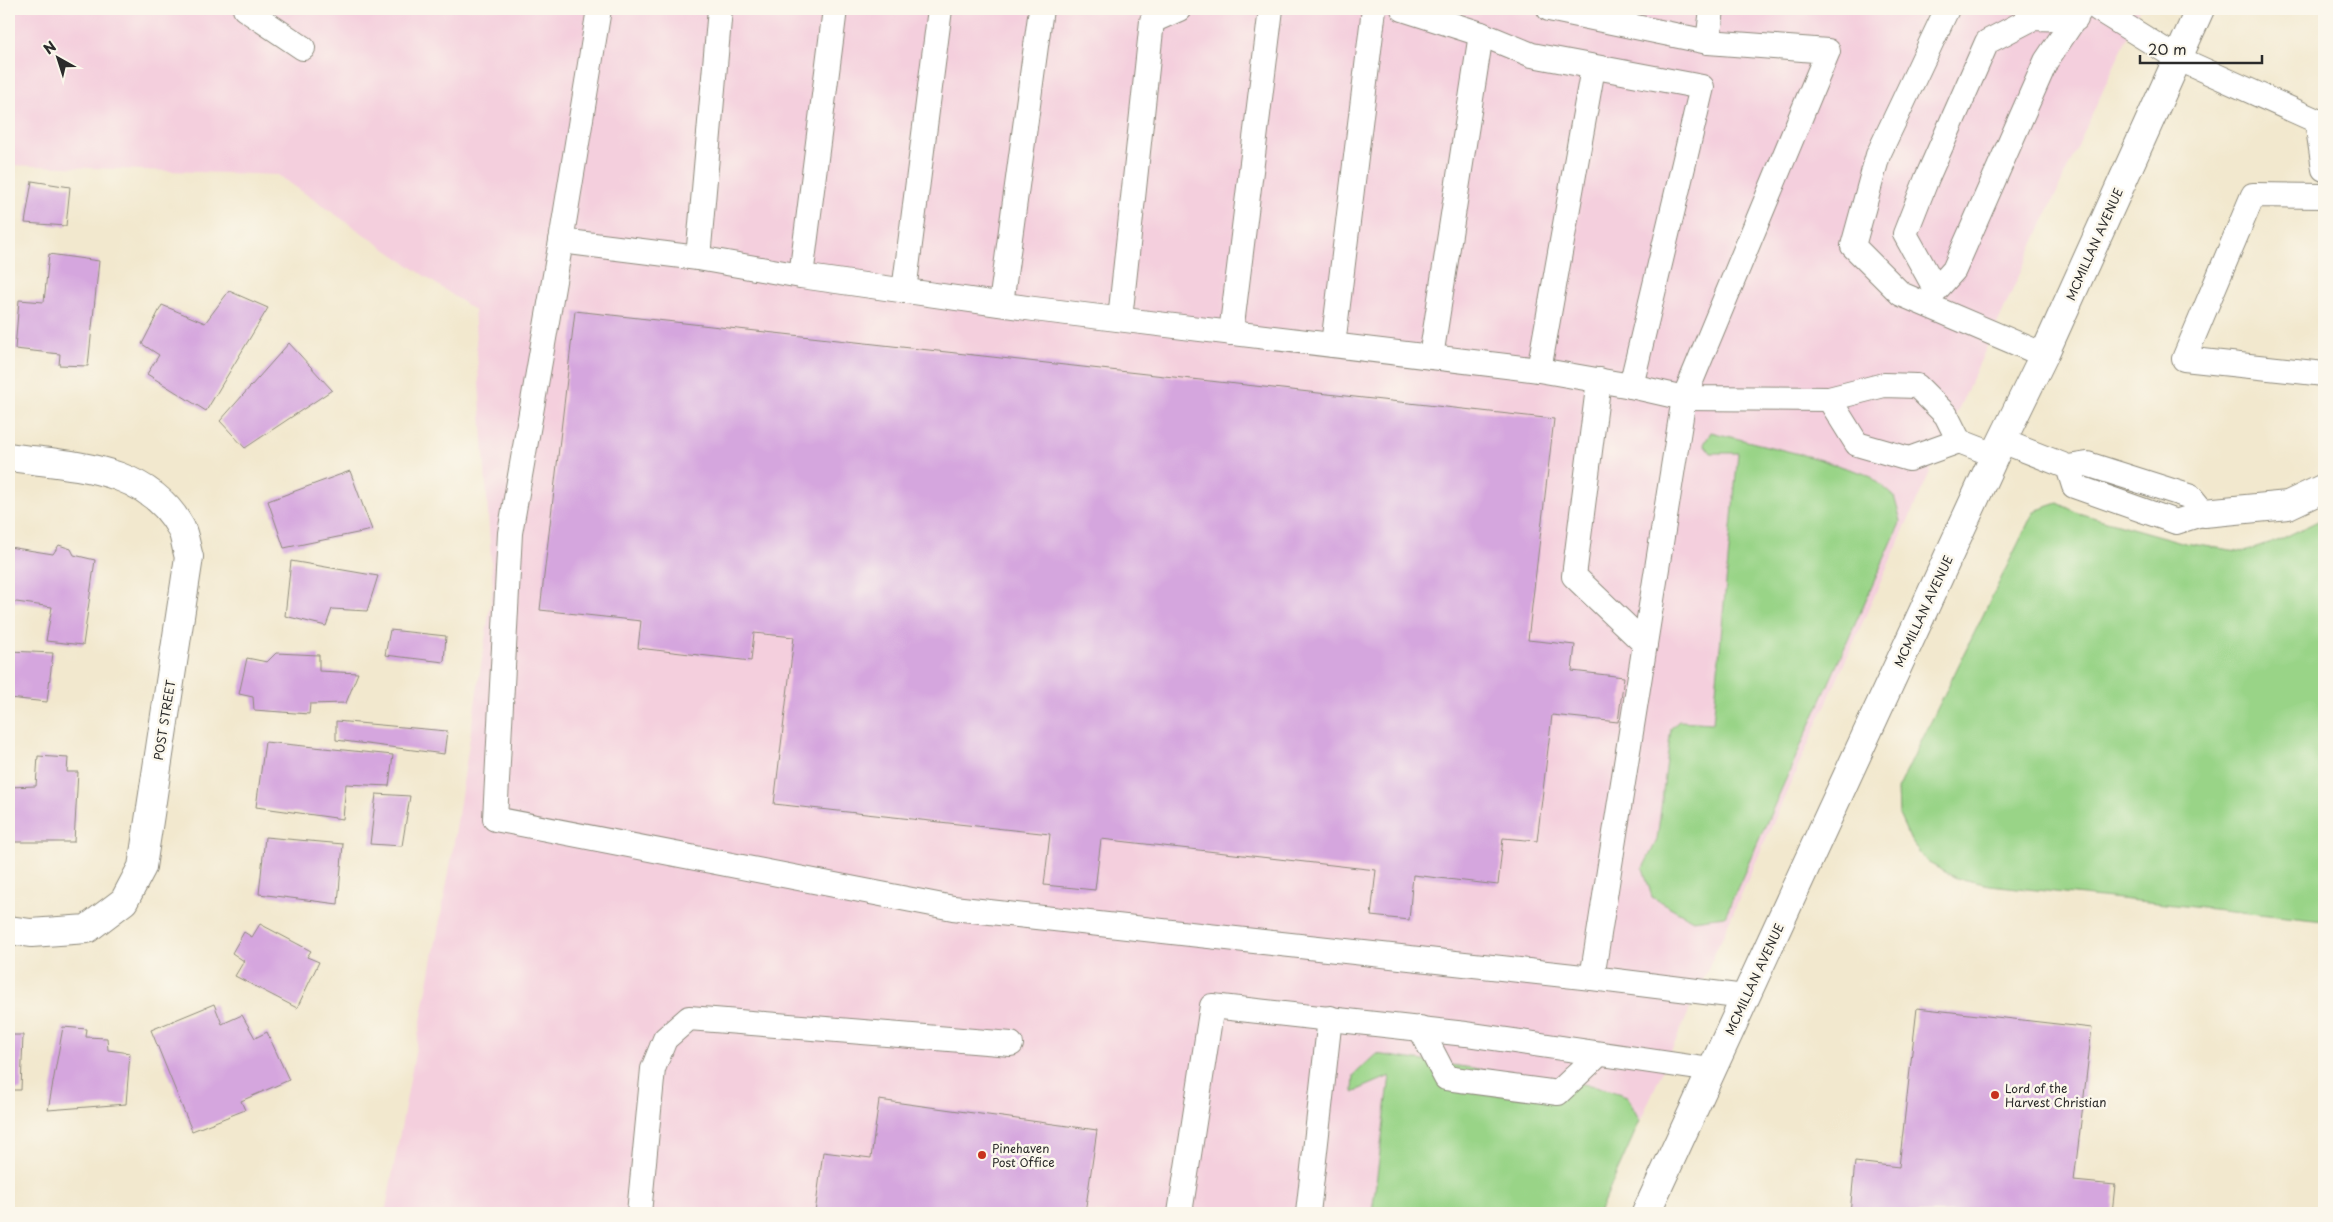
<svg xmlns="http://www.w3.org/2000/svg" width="2333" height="1222" font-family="'Playpen Sans',sans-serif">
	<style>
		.built { fill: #f4cfdd }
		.green { fill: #99d487; stroke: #628059 }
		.building { fill: #d5a6de }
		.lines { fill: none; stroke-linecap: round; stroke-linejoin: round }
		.service-casing { stroke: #8e8a7c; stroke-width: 26 }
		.minor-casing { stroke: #8e8a7c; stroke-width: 30 }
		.tertiary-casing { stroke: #8e8a7c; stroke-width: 30 }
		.service { stroke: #fff; stroke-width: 24 }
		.minor { stroke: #fff; stroke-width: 28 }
		.tertiary { stroke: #fff; stroke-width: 28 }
		.poi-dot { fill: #c8321e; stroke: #fbf7ec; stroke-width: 2 }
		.labels { text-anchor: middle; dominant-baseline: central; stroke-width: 5; stroke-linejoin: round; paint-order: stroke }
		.street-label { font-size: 12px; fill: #2b2b2b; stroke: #fbf7ec }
		.poi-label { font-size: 12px; fill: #2b2b2b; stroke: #fbf7ec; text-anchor: start }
	</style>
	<rect width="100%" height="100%" fill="#fbf7ec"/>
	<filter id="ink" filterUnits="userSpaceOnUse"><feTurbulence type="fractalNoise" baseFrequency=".02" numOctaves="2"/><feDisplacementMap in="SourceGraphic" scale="10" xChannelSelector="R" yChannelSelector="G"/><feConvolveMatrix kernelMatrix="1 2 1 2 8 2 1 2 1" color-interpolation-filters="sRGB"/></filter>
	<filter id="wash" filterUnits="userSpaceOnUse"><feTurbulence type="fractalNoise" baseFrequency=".0096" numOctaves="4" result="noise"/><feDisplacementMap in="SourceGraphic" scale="20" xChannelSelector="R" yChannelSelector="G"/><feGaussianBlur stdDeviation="1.12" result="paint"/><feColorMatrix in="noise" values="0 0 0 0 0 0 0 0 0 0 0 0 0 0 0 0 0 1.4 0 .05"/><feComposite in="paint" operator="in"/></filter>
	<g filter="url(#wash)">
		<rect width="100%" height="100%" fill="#f2e8ce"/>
		<polygon class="built" points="9,9 2140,9 1911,514 1599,1213 385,1213 451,861 493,587 474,310 278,175 9,165"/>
		<g class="green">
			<polygon points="1711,432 1811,457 1869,475 1894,496 1901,521 1725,916 1693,920 1652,897 1643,868 1657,840 1671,728 1679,721 1713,723 1738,453 1711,453 1704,444"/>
			<polygon points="2058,503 2078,513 2185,543 2244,552 2277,541 2324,518 2324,921 1990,885 1956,878 1927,862 1911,841 1899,815 1898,789 2034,511"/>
			<polygon points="1376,1054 1596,1086 1627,1096 1640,1121 1599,1213 1372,1213 1390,1076 1353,1092 1354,1075"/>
		</g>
		<g id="blocks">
			<g class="building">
				<polygon points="32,181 70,187 66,226 25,223"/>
				<polygon points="49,254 99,261 88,366 59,365 60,354 15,349 19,300 44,302"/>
				<polygon points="229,291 268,308 206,411 147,374 159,355 142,344 162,305 205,323"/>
				<polygon points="575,311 1554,419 1528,640 1575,645 1572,671 1624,677 1618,722 1552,715 1537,841 1503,838 1498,885 1413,875 1409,920 1371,916 1376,870 1101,839 1095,890 1044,885 1050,834 774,804 794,637 754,633 751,661 638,648 641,621 540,610"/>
				<polygon points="289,343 332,390 245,448 220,421"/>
				<polygon points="350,471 372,530 284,548 268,501"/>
				<polygon points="59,545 71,549 74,555 95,560 83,645 46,641 52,607 9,601 9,547 53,554"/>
				<polygon points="291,561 378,576 367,611 332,609 326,626 285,616"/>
				<polygon points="390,630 446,636 444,662 385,655"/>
				<polygon points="9,651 53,653 47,702 9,698"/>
				<polygon points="276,653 319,655 319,671 358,673 346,703 310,704 309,714 254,710 253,697 239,694 247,658 267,662"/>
				<polygon points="336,721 447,731 444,754 336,740"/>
				<polygon points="265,742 393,755 389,786 346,784 343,819 256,807"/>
				<polygon points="38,756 68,758 67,772 78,772 74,842 9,842 9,787 36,786"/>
				<polygon points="376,794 410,796 402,846 370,844"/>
				<polygon points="265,837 343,844 338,904 259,894"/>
				<polygon points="260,924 311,951 307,957 319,962 297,1008 235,976 244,961 232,953 244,932 252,937"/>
				<polygon points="214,1004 222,1024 242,1015 255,1038 267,1032 289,1080 241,1101 245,1110 192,1131 151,1030"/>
				<polygon points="1917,1008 2092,1028 2074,1181 2115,1185 2112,1213 1850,1213 1855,1162 1899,1167"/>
				<polygon points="63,1027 87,1029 86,1037 107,1038 108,1050 130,1053 126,1104 48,1110"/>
				<polygon points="9,1035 23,1035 21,1090 9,1090"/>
				<polygon points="879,1100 1097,1130 1085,1213 815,1213 823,1152 871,1158"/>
			</g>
		</g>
	</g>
	<g filter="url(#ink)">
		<use href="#blocks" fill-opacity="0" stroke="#8e8a7c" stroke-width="1"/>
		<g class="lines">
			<defs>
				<g id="service">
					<polyline points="245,9 303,48"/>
					<polyline points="599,9 561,241 698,258 801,276 1034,309 1539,370 1631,386 1684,398 1829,399 1884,385 1917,386 1946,415 1959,441"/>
					<polyline points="1403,9 1481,34 1532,55 1702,87 1631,386"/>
					<polyline points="1549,9 1708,42 1828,51 1684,398 1592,978 1745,997"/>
					<polyline points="1947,9 1878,155 1853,246 1901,294 2044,355"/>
					<polyline points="2098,9 2177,58 2317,121 2324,121"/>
					<polyline points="2076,19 2033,18 1987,42 1927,178 1905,234 1936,290 1954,270 2046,61 2081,9"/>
					<polyline points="1708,42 1712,9"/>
					<polyline points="2317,121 2324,169"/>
					<polyline points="2324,196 2253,195 2184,359 2324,374"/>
					<polyline points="561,241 510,533 495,819 953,908 1592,978"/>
					<polyline points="698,258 720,9"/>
					<polyline points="801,276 835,9"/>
					<polyline points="904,291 940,9"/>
					<polyline points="1001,304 1041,9"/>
					<polyline points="1120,319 1152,21 1179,9"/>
					<polyline points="1231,333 1271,9"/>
					<polyline points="1333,345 1374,9"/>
					<polyline points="1431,357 1481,34"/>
					<polyline points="1539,370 1593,68"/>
					<polyline points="1599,380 1574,576 1645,644"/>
					<polyline points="1829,399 1857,444 1909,459 1959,441 1995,455"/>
					<polyline points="2002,441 2068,467 2087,464 2191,497 2204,513 2176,522 2074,486 2068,467"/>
					<polyline points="1420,1028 1446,1078 1558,1093 1599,1054"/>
					<polyline points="639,1213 653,1069 665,1039 689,1018 1011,1044"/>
					<polyline points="1180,1213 1212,1006 1466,1034 1711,1070"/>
					<polyline points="1308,1213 1330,1018"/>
				</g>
				<g id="minor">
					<path d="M9,457C71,466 147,465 181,528C185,536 186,548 189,557L142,867L124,901L87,929L31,933L9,930"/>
					<polyline points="2204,513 2288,505 2324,488"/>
				</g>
				<polyline id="tertiary" points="1646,1213 1995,455 2044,355 2200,9"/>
			</defs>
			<use href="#service" class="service-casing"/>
			<use href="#minor" class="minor-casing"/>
			<use href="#tertiary" class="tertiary-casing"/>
			<use href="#service" class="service"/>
			<use href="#minor" class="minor"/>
			<use href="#tertiary" class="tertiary"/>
		</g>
	</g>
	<g class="poi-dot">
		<circle cx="1995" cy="1095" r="5"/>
		<circle cx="982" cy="1155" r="5"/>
	</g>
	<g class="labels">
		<g class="street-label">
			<text transform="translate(2094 244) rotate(-66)">MCMILLAN AVENUE</text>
			<text transform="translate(1923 611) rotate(-65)">MCMILLAN AVENUE</text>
			<text transform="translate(164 720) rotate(-81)">POST STREET</text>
			<text transform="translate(1754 979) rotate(-65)">MCMILLAN AVENUE</text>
		</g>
		<g class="poi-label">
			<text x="2005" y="1088">Lord of the<tspan x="2005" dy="14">Harvest Christian</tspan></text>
			<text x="992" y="1148">Pinehaven<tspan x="992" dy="14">Post Office</tspan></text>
		</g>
	</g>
	<rect width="2333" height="1222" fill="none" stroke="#fbf7ec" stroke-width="30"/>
	<g transform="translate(58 58) rotate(321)" stroke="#fbf7ec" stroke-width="4" paint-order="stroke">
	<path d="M0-4L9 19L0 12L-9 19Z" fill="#2b2b2b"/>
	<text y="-8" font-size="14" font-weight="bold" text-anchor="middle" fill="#2b2b2b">N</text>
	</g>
	<path d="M2140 55v8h122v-8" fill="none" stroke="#2b2b2b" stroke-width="2.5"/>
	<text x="2148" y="55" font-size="15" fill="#2b2b2b" stroke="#fbf7ec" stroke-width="4" paint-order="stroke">20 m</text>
</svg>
